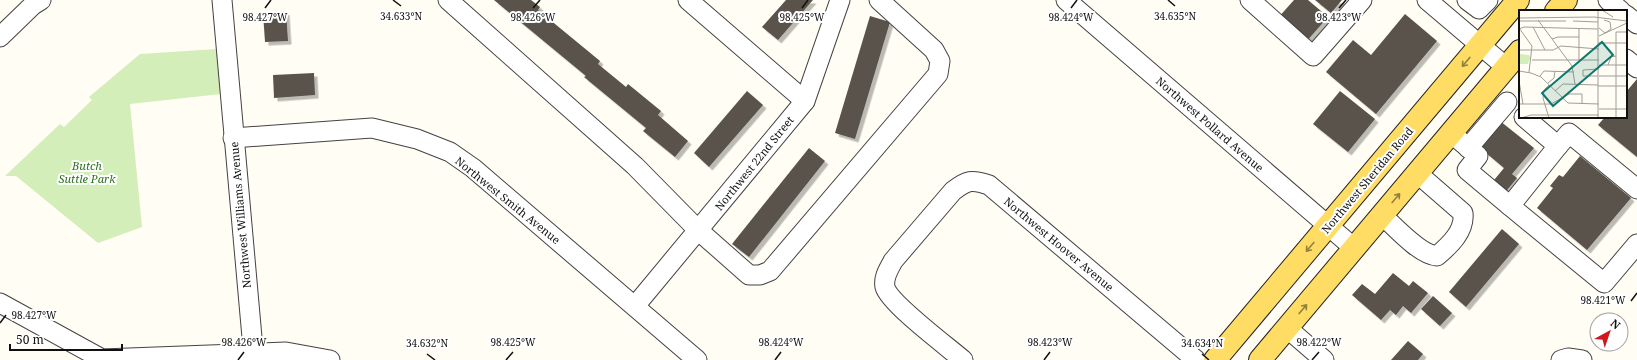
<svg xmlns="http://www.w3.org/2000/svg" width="1637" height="360" font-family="'Noto Serif',serif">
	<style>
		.green { fill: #d3eeb9 }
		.building { fill: #5a524c; filter: url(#shadow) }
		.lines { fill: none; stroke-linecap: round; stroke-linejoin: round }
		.minor-casing { stroke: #434343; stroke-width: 21 }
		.major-casing { stroke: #212121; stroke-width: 24 }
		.minor { stroke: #fff; stroke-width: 19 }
		.major { stroke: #ffdc64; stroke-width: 22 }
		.oneway { stroke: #93803e }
		.ticks { fill: none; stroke: #101010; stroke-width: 1.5 }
		.labels { text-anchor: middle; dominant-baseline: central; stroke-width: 4; stroke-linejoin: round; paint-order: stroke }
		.street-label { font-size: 11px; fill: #101010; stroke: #fff }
		.park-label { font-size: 11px; font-style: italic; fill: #297019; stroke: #fff }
		.inset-road { fill: none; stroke: #9f9e99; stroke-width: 1 }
		.view { fill: #0f766e; fill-opacity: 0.15; stroke: #0f766e; stroke-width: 2 }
		.inset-edge { fill: none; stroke: #101010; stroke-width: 2 }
		.ticks-label { font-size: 10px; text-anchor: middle; fill: #101010; stroke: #fff; stroke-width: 4; stroke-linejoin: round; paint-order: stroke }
	</style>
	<defs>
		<filter id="shadow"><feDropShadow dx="3.5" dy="3.5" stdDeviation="0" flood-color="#0004"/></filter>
	</defs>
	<rect width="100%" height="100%" fill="#fffdf4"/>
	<polygon class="green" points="217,49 221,94 130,104 142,227 98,243 16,176 5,176 60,124 64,127 92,100 89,97 140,54"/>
	<g class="building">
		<polygon points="494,0 531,0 540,7 538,10 600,61 598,64 626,87 628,84 661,111 658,115 688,141 675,157 643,131 646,128 584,77 586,76"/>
		<polygon points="786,0 813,0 778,40 762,27"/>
		<polygon points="1294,0 1308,0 1328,17 1305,43 1277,19"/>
		<polygon points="1315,0 1342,0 1331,13"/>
		<polygon points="286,11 288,41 265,42 263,13"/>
		<polygon points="1405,14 1437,41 1376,114 1326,72 1353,40 1371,55"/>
		<polygon points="870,16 890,22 855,139 835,133"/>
		<polygon points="314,73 315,95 274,98 273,75"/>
		<polygon points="1637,79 1637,157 1598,125 1605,117 1626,117 1626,92"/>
		<polygon points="747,91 763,105 709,167 694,153"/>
		<polygon points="1340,91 1375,119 1348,152 1313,124"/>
		<polygon points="1500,121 1534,148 1512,174 1517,178 1503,195 1490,185 1504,168 1479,147"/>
		<polygon points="809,148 825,161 749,257 732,244"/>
		<polygon points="1580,156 1631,198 1587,250 1537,208 1553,188 1550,186 1559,175 1563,177"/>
		<polygon points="1502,229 1519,244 1466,307 1449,292"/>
		<polygon points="1393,273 1409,286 1413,281 1428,293 1411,313 1403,306 1396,315 1390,310 1381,320 1352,295 1362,284 1375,294"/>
		<polygon points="1433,296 1452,313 1440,326 1421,309"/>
		<polygon points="1408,341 1423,354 1418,360 1391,360"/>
	</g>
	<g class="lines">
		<defs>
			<g id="minor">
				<polyline points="222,0 254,360"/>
				<polyline points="448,0 635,166 699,231 749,275 760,275 770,271 938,74 940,61 934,50 879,0"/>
				<polyline points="688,0 805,101"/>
				<polyline points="1066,0 1354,248"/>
				<polyline points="1250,0 1313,56 1362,0"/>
				<polyline points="1427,0 1506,67"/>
				<polyline points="1467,0 1479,9 1488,0"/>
				<polyline points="1608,0 1621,11"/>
				<polyline points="1626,15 1637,24"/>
				<polyline points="0,37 33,5 41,0"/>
				<polyline points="1626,59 1637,68"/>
				<polyline points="1524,117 1558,146 1510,206 1604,283 1637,244"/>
				<polyline points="1451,133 1478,156 1467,170 1510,206"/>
				<polyline points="233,138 372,128 417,139 450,152 473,168 697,360"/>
				<polyline points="1558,146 1569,133 1637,189"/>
				<polyline points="1468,148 1507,102"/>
				<path d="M1382,215C1395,227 1420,255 1437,256C1450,245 1465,231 1463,213L1417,173"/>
				<polyline points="0,303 102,359 286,352 330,360"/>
				<polyline points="635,306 805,101 840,0"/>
				<polyline points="1287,328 1324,360"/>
				<path d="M963,360C948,347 889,303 885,287C883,277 889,269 893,261L953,191C967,180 972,179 989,185L1196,360"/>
				<polyline points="1561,360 1568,358 1582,360"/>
			</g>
			<g id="major">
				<polyline points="1556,11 1566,0"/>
				<polyline points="1215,360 1518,0"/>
				<polyline points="1260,360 1520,51"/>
			</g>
		</defs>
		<use href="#minor" class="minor-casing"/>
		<use href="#major" class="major-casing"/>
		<use href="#minor" class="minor"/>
		<use href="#major" class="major"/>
	</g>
	<defs><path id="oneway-shaft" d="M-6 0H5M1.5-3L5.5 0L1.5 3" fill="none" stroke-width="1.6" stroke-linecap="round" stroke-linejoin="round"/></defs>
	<g class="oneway">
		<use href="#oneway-shaft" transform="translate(1466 62) rotate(130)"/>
		<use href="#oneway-shaft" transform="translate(1396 198) rotate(-50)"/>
		<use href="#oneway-shaft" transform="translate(1310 247) rotate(130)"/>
		<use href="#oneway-shaft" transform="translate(1303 309) rotate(-50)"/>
	</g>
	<path class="ticks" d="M393,0L401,6M1168,0L1175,6M265,8L271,0M533,8L540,0M802,8L808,0M1071,8L1077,0M1339,8L1346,0M1631,301L1637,293M0,323L6,315M427,354L435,360M1202,354L1209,360M238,360L244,352M506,360L513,352M775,360L781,352M1044,360L1050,352M1312,360L1319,352"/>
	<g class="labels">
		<g class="street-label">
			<text transform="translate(1210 124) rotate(41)">Northwest Pollard Avenue</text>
			<text transform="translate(754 163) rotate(-51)">Northwest 22nd Street</text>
			<text transform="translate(1367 180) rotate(-50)">Northwest Sheridan Road</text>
			<text transform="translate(508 200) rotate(39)">Northwest Smith Avenue</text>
			<text transform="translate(240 215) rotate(-95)">Northwest Williams Avenue</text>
			<text transform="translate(1059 244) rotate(40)">Northwest Hoover Avenue</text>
		</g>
		<g class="park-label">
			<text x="87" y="165">Butch<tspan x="87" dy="13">Suttle Park</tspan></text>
		</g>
	</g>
	<g transform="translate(1519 10)">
		<rect width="108" height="108" fill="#fffdf4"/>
		<path d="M0,44L10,45L12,50H10L9,54H0Z" fill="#d3eeb9"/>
		<path class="inset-road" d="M83,0L94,7M0,8L75,7L108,11M19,10L53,56L56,74M0,11H47M54,11L79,12M14,17L26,40M0,18L13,36L10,62M80,18L86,23L92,19L91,12L85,10M0,19L5,17L79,19M80,26L108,13M33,29L39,27H60M79,33H108M0,40H34L42,36L80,39M13,50H80M60,50V18M80,55H108M89,55L92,47L97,46M0,61L12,63L22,67L49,93L80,94M21,66L25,61L55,62M79,66H64V60L80,59M80,66H108M0,71L4,94M29,73L35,68L36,61M30,75L25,80L24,88L30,108M79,76H108M36,81L44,74L79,75M0,94H32L50,84H63V94M80,99H108M2,108L12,105H80M79,108V0M97,108V22H108"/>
		<path class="view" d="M83,32L94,45L34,96L23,83Z"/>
		<rect width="108" height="108" class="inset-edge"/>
	</g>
	<g class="ticks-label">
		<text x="1175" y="20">34.635°N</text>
		<text x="401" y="20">34.633°N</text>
		<text x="265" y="21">98.427°W</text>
		<text x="533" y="21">98.426°W</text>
		<text x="802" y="21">98.425°W</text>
		<text x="1071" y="21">98.424°W</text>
		<text x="1339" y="21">98.423°W</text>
		<text x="1603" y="304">98.421°W</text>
		<text x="34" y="319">98.427°W</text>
		<text x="244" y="346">98.426°W</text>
		<text x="513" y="346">98.425°W</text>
		<text x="781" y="346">98.424°W</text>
		<text x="1050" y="346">98.423°W</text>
		<text x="1319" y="346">98.422°W</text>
		<text x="427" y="347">34.632°N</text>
		<text x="1202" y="347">34.634°N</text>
	</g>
	<g transform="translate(1609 332) rotate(40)"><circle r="19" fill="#ffffff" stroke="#9f9f9f"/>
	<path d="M0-3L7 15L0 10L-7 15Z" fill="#ce1a1f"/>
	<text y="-6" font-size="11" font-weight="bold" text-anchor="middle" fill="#101010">N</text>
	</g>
	<path d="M10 344v6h112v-6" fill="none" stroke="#101010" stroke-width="2"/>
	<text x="16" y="344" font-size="12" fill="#101010" stroke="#ffffff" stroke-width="3" paint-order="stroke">50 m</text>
</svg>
